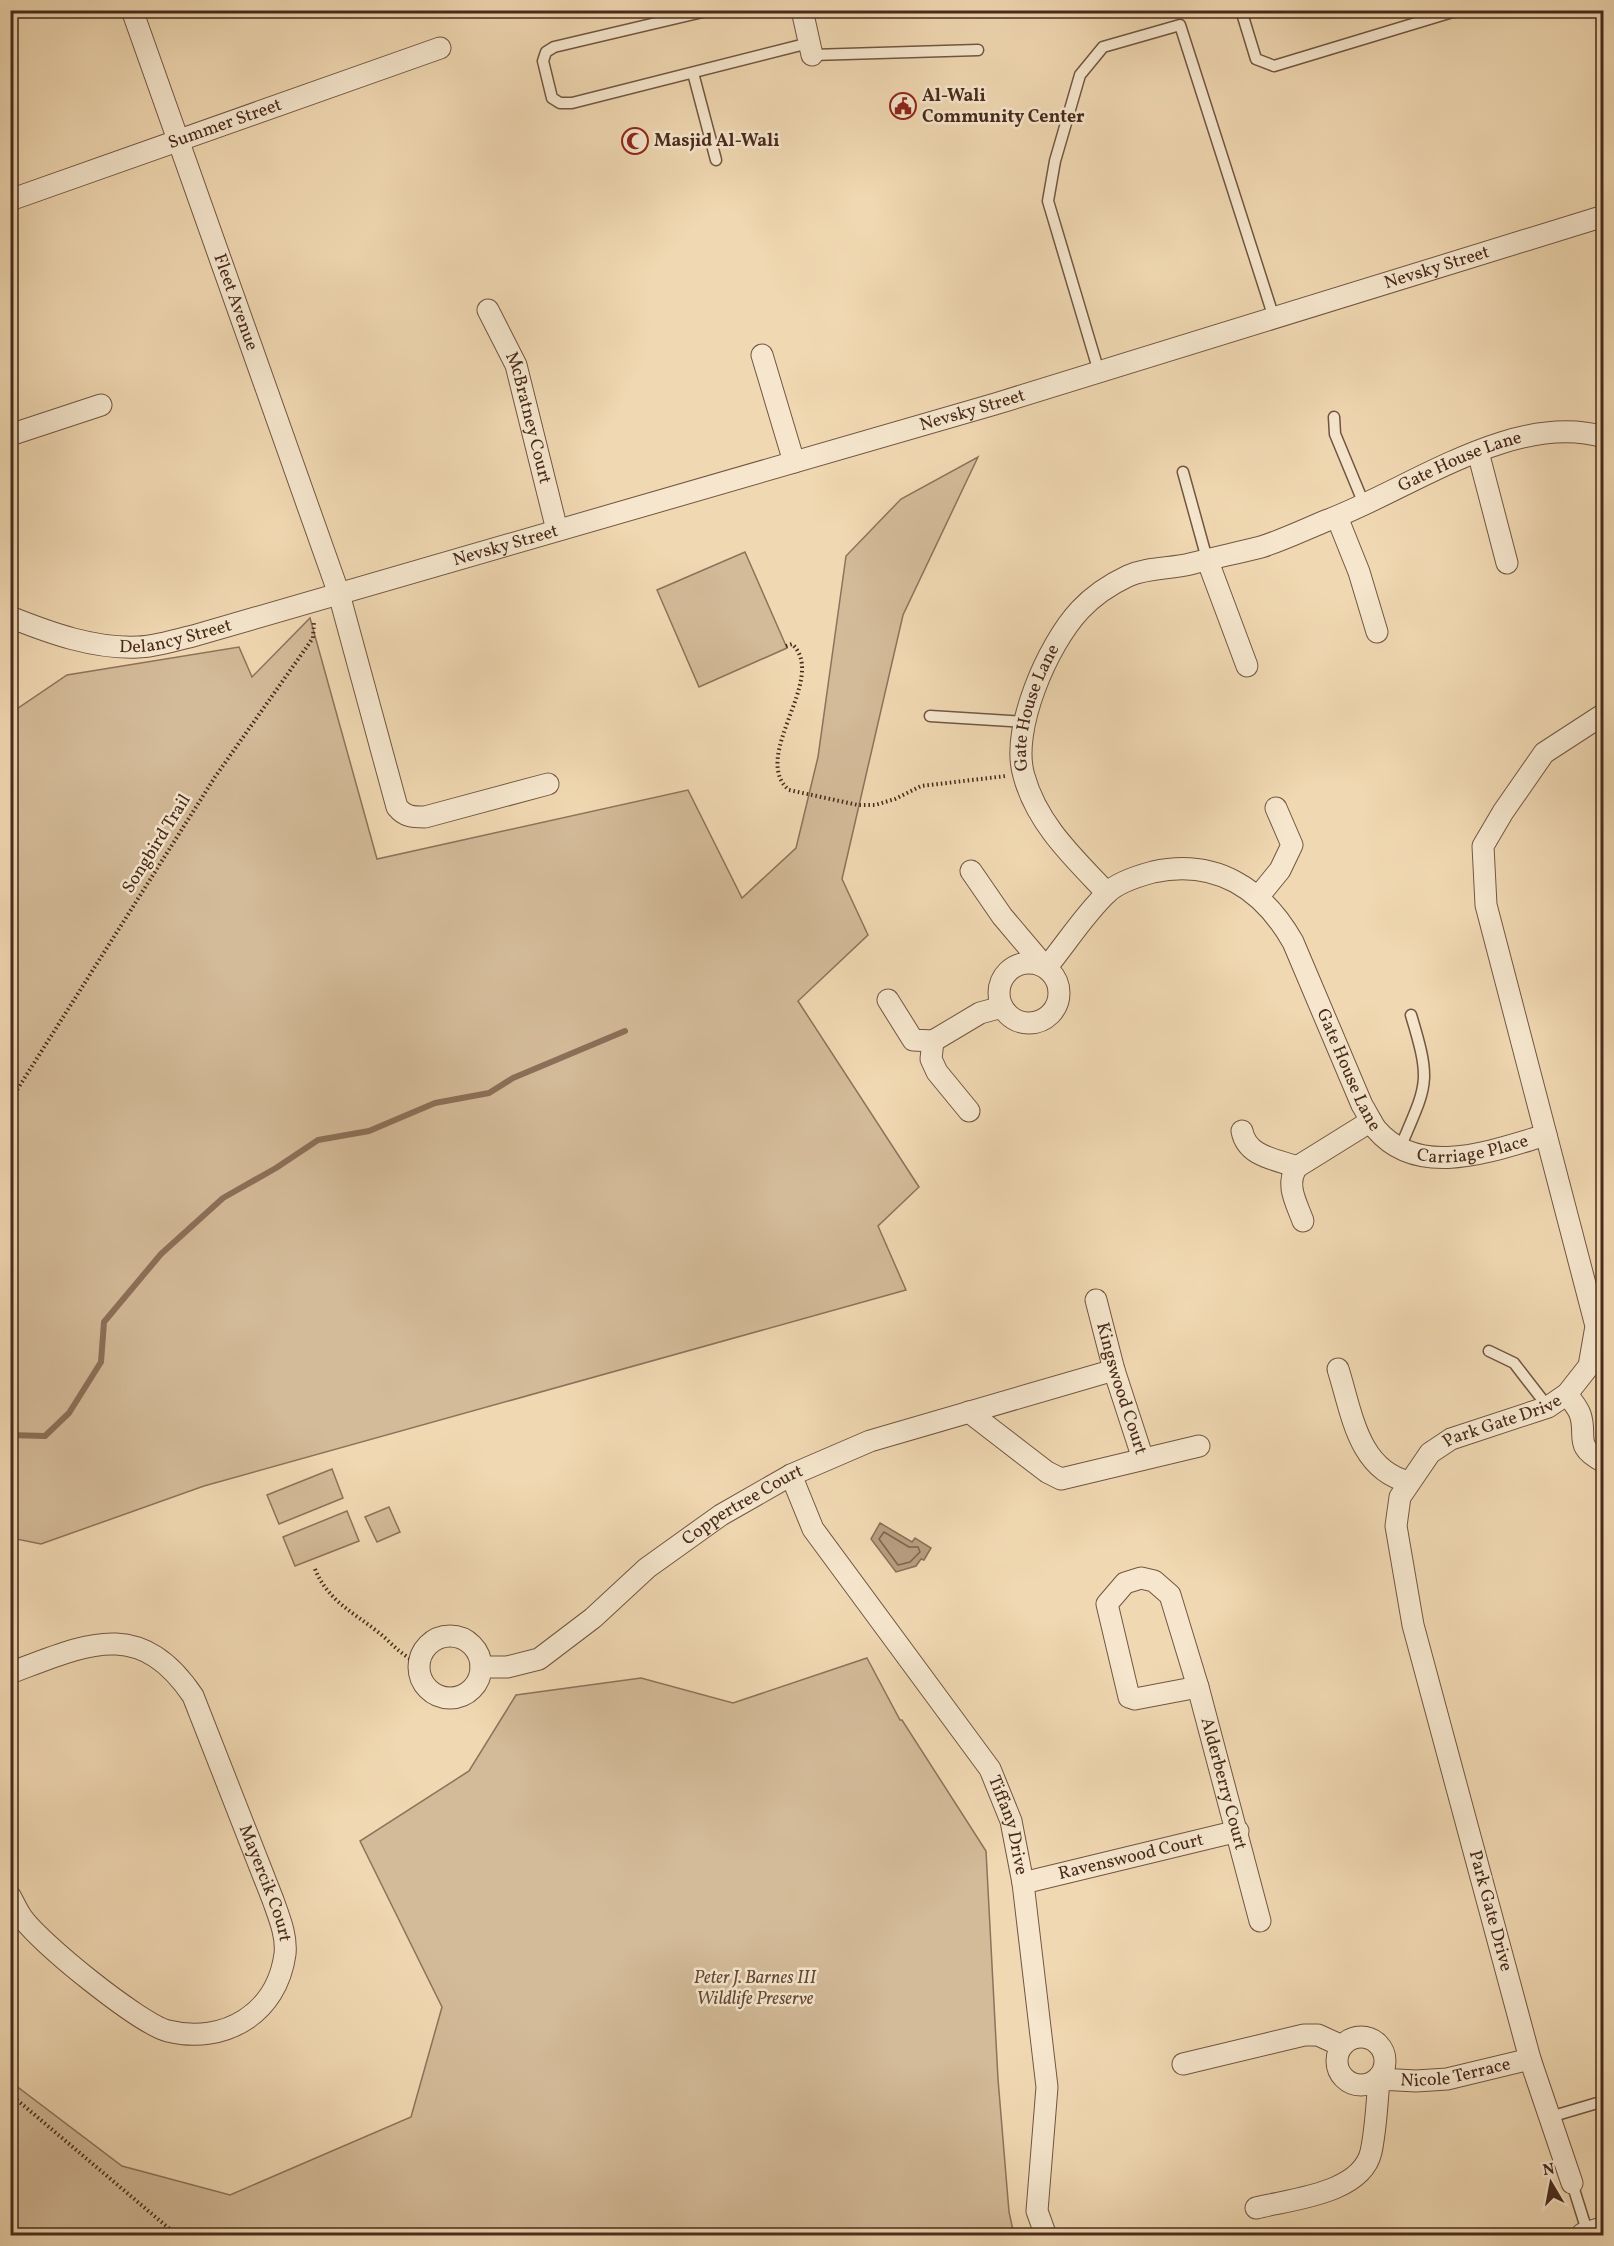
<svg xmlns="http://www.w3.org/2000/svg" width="1614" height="2246" font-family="Vollkorn,serif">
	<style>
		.green { fill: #d3ba98; stroke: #8e725a; stroke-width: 1.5 }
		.water { fill: #b79d7f; stroke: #8b6f57; stroke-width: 1.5 }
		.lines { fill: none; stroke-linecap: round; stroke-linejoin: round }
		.shore { stroke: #80644d; stroke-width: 1.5 }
		.stream { stroke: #8b6f57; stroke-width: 6 }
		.service-casing { stroke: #725641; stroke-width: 13 }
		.minor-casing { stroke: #725641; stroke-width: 23 }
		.tertiary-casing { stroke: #725641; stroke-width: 28 }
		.path { stroke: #482a1b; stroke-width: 4; stroke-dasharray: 1.5 3; stroke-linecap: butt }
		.service { stroke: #f5e6cd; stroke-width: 10 }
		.minor { stroke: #f5e6cd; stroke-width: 21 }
		.tertiary { stroke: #f5e6cd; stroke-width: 26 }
		.labels { text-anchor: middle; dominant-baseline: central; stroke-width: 5; stroke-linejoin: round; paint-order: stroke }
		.poi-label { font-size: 18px; font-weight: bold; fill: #482a1b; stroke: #f5e6cd; text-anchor: start }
		.street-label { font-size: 18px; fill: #482a1b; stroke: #f5e6cd }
		.park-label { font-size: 18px; font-style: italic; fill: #644734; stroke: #f5e6cd }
	</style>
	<rect width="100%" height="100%" fill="#f0d8b2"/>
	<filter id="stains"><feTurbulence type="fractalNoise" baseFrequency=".00333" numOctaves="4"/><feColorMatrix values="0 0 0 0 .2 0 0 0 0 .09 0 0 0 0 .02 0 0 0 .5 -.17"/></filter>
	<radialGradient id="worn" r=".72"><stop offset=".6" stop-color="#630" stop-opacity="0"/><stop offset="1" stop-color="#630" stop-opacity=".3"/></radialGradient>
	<g class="green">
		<polygon points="978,457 903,615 842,879 868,935 798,1001 919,1187 878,1226 906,1290 204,1486 41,1544 11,1538 11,713 67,675 239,647 252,677 310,618 377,859 688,790 742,898 796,848 818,757 846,556 901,499"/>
		<polygon points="745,552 787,648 699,687 657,590"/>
		<polygon points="332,1469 343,1498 279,1524 267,1495"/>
		<polygon points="389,1507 400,1532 377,1542 365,1517"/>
		<polygon points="347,1511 359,1541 295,1566 283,1537"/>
		<polygon points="867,1658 900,1720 902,1720 986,1851 998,2079 1009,2212 1014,2235 11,2235 11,2082 122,2166 230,2195 411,2117 442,2007 360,1841 469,1771 516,1695 641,1678 733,1703"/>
	</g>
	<polygon class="water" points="880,1523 912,1542 915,1538 931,1548 924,1560 921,1559 916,1566 896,1572 871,1539"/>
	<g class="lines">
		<polygon class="shore" points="884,1532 909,1547 918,1547 920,1552 910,1562 898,1565 879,1539"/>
		<polyline class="stream" points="10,1435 45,1436 69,1413 101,1362 104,1322 161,1254 223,1198 276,1168 318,1140 369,1131 435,1103 489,1093 513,1078 625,1031"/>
		<defs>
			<g id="service">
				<polyline points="711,10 554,47 546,52 543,61 552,98 560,103 572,103 809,43"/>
				<polyline points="727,10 774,10"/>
				<polyline points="1241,10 1256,59 1274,66 1459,10"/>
				<polyline points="812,55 978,50"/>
				<polyline points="693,73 716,160"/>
				<polyline points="1099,372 1048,201 1055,161 1080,75 1103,47 1180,25 1274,318"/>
				<polyline points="1334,417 1335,434 1364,504"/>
				<polyline points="1183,472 1207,559"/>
				<polyline points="930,716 1025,722"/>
				<path d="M1400,1148C1427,1084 1432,1084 1411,1015"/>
				<polyline points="1489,1351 1514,1363 1548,1407"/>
				<polyline points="1550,2117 1604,2101"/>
				<polyline points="1572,2183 1588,2234"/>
			</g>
			<g id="minor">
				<path id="s1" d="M132,10L339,594L397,807C405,817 413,817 425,817L548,784"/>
				<polyline points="802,10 812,55"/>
				<path id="s2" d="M10,200L440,48"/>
				<path id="s3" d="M488,310L516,365L557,530"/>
				<polyline points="762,355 794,462"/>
				<polyline points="10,435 101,405"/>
				<polyline points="1478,452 1507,563"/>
				<polyline points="1337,517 1359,572 1377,632"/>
				<polyline points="1207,559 1247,666"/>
				<path id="s4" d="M10,617C50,633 94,649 138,647C155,647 175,640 193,636L995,404L1604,216"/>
				<path id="s5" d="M971,871L1002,916L1046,968C1066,944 1084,915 1107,893C1118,882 1138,876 1153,872C1216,858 1263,889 1293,942L1362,1105C1367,1113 1371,1122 1376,1129C1419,1180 1494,1150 1546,1135"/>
				<path id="s6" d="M1107,893C1074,858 1037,824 1024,776C1010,730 1048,644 1080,610C1093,596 1111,584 1128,576C1148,567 1170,569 1190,564C1213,558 1237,553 1261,547C1283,540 1306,529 1328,520C1410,489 1514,411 1604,437"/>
				<polyline points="1258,897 1280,870 1292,845 1276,808"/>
				<circle cx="1029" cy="993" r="30"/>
				<polyline points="888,1000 913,1040 933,1041 980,1013 1002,1007"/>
				<polyline points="933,1041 931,1059 937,1072 969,1111"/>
				<path d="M1242,1131C1247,1157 1276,1159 1297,1167"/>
				<path d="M1303,1221C1296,1202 1285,1184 1297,1167L1371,1121"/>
				<path id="s7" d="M1096,1300L1114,1370L1143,1459"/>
				<path d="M1338,1369C1352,1413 1358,1470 1409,1482"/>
				<path d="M1567,1394C1571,1400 1578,1408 1580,1414C1588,1436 1572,1446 1604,1462"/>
				<polyline points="969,1412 1047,1472 1061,1479 1199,1446"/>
				<path id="s8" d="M791,1475L813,1529L990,1769L1011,1821L1023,1883L1047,2087L1037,2211L1046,2236"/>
				<polygon points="1141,1578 1154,1581 1170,1595 1198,1687 1135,1699 1129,1697 1107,1604 1125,1583"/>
				<circle cx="450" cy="1667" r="31"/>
				<path id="s9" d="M481,1667H507L539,1659L593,1618L647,1568L721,1515L791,1475L870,1441L1114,1370"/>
				<path id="s10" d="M10,1673C85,1645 139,1616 193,1696L273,1900C279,1917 287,1936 285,1954C277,2013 225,2045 168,2031C140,2024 38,1942 21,1916C17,1910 14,1903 10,1896"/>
				<path id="s11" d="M1198,1687L1260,1921"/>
				<path id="s12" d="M1023,1883L1238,1831"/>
				<circle cx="1361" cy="2061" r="24"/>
				<polyline points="1183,2064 1304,2035 1318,2035 1342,2046"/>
				<path id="s13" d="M1572,2183L1530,2059L1413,1625L1396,1526L1400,1497L1430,1453L1451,1439L1548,1407L1567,1394L1589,1366L1596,1326L1486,905L1483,846L1503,812L1544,753L1604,714"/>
				<path id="s14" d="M1256,2208C1291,2199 1361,2194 1371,2152C1376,2129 1377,2103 1379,2079L1416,2081L1447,2079L1530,2059"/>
			</g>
			<polyline id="tertiary" points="1584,2236 1604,2230"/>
		</defs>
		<use href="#service" class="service-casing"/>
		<use href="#minor" class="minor-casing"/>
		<use href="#tertiary" class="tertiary-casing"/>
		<g class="path">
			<path d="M786,646L792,644C829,678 749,756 789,790L858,805H875L895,799L921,786L1006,776"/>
			<polyline points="10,1101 215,777 313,638 314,622"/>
			<path d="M315,1569C328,1601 353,1612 378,1632C392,1643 402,1657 420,1663"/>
			<polyline points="10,2094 178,2236"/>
		</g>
		<use href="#service" class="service"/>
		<use href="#minor" class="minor"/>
		<use href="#tertiary" class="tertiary"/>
	</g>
	<defs>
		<symbol id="civic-ring" viewBox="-11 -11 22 22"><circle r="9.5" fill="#f5e6cd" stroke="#8f2418" stroke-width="1.5"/><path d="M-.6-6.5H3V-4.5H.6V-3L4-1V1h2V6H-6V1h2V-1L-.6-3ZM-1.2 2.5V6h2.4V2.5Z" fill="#8f2418"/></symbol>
		<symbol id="mosque-ring" viewBox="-11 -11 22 22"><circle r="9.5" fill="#f5e6cd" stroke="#8f2418" stroke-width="1.5"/><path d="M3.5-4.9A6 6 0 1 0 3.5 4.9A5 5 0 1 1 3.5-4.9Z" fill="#8f2418"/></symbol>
	</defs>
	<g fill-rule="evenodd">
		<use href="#civic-ring" x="888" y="91" width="30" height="30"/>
		<use href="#mosque-ring" x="620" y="126" width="30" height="30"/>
	</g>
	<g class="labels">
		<g class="poi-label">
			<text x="922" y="96">Al-Wali<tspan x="922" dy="21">Community Center</tspan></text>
			<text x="654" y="141">Masjid Al-Wali</text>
		</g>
		<g class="street-label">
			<text stroke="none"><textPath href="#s2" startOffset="228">Summer Street</textPath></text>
			<text stroke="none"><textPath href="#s4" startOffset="1486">Nevsky Street</textPath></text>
			<text stroke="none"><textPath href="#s1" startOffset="310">Fleet Avenue</textPath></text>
			<text stroke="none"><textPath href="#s4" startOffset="1000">Nevsky Street</textPath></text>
			<text stroke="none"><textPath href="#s3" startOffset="116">McBratney Court</textPath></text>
			<text stroke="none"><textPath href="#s6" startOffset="738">Gate House Lane</textPath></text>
			<text stroke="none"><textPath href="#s4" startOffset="514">Nevsky Street</textPath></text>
			<text stroke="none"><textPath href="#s4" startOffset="171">Delancy Street</textPath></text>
			<text stroke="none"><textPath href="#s6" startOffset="216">Gate House Lane</textPath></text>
			<text transform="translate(157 844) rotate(-58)">Songbird Trail</text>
			<text stroke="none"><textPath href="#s5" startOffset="579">Gate House Lane</textPath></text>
			<text stroke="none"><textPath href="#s5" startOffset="750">Carriage Place</textPath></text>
			<text stroke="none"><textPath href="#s7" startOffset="92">Kingswood Court</textPath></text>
			<text stroke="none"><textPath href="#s13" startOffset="843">Park Gate Drive</textPath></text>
			<text stroke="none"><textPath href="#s9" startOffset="315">Coppertree Court</textPath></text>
			<text stroke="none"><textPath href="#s11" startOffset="100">Alderberry Court</textPath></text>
			<text stroke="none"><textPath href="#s8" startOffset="416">Tiffany Drive</textPath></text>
			<text stroke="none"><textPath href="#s12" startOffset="111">Ravenswood Court</textPath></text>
			<text stroke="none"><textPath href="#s10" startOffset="408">Mayercik Court</textPath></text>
			<text transform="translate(1490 1911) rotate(75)">Park Gate Drive</text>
			<text stroke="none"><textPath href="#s14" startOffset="285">Nicole Terrace</textPath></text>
		</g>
		<g class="park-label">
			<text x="755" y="1978">Peter J. Barnes III<tspan x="755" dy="21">Wildlife Preserve</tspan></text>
		</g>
	</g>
	<rect width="1614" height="2246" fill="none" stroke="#f0d8b2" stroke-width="36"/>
	<rect x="12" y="12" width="1590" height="2222" fill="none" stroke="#482a1b" stroke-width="3"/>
	<rect x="18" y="18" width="1578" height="2210" fill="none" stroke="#482a1b" stroke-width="1.5"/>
	<g transform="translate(1551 2183) rotate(350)" stroke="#f5e6cd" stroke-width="4.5" paint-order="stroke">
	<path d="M0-4.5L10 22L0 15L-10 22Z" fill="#482a1b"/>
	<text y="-9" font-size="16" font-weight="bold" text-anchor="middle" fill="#482a1b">N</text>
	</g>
	<rect width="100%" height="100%" filter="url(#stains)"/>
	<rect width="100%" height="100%" fill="url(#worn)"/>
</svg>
